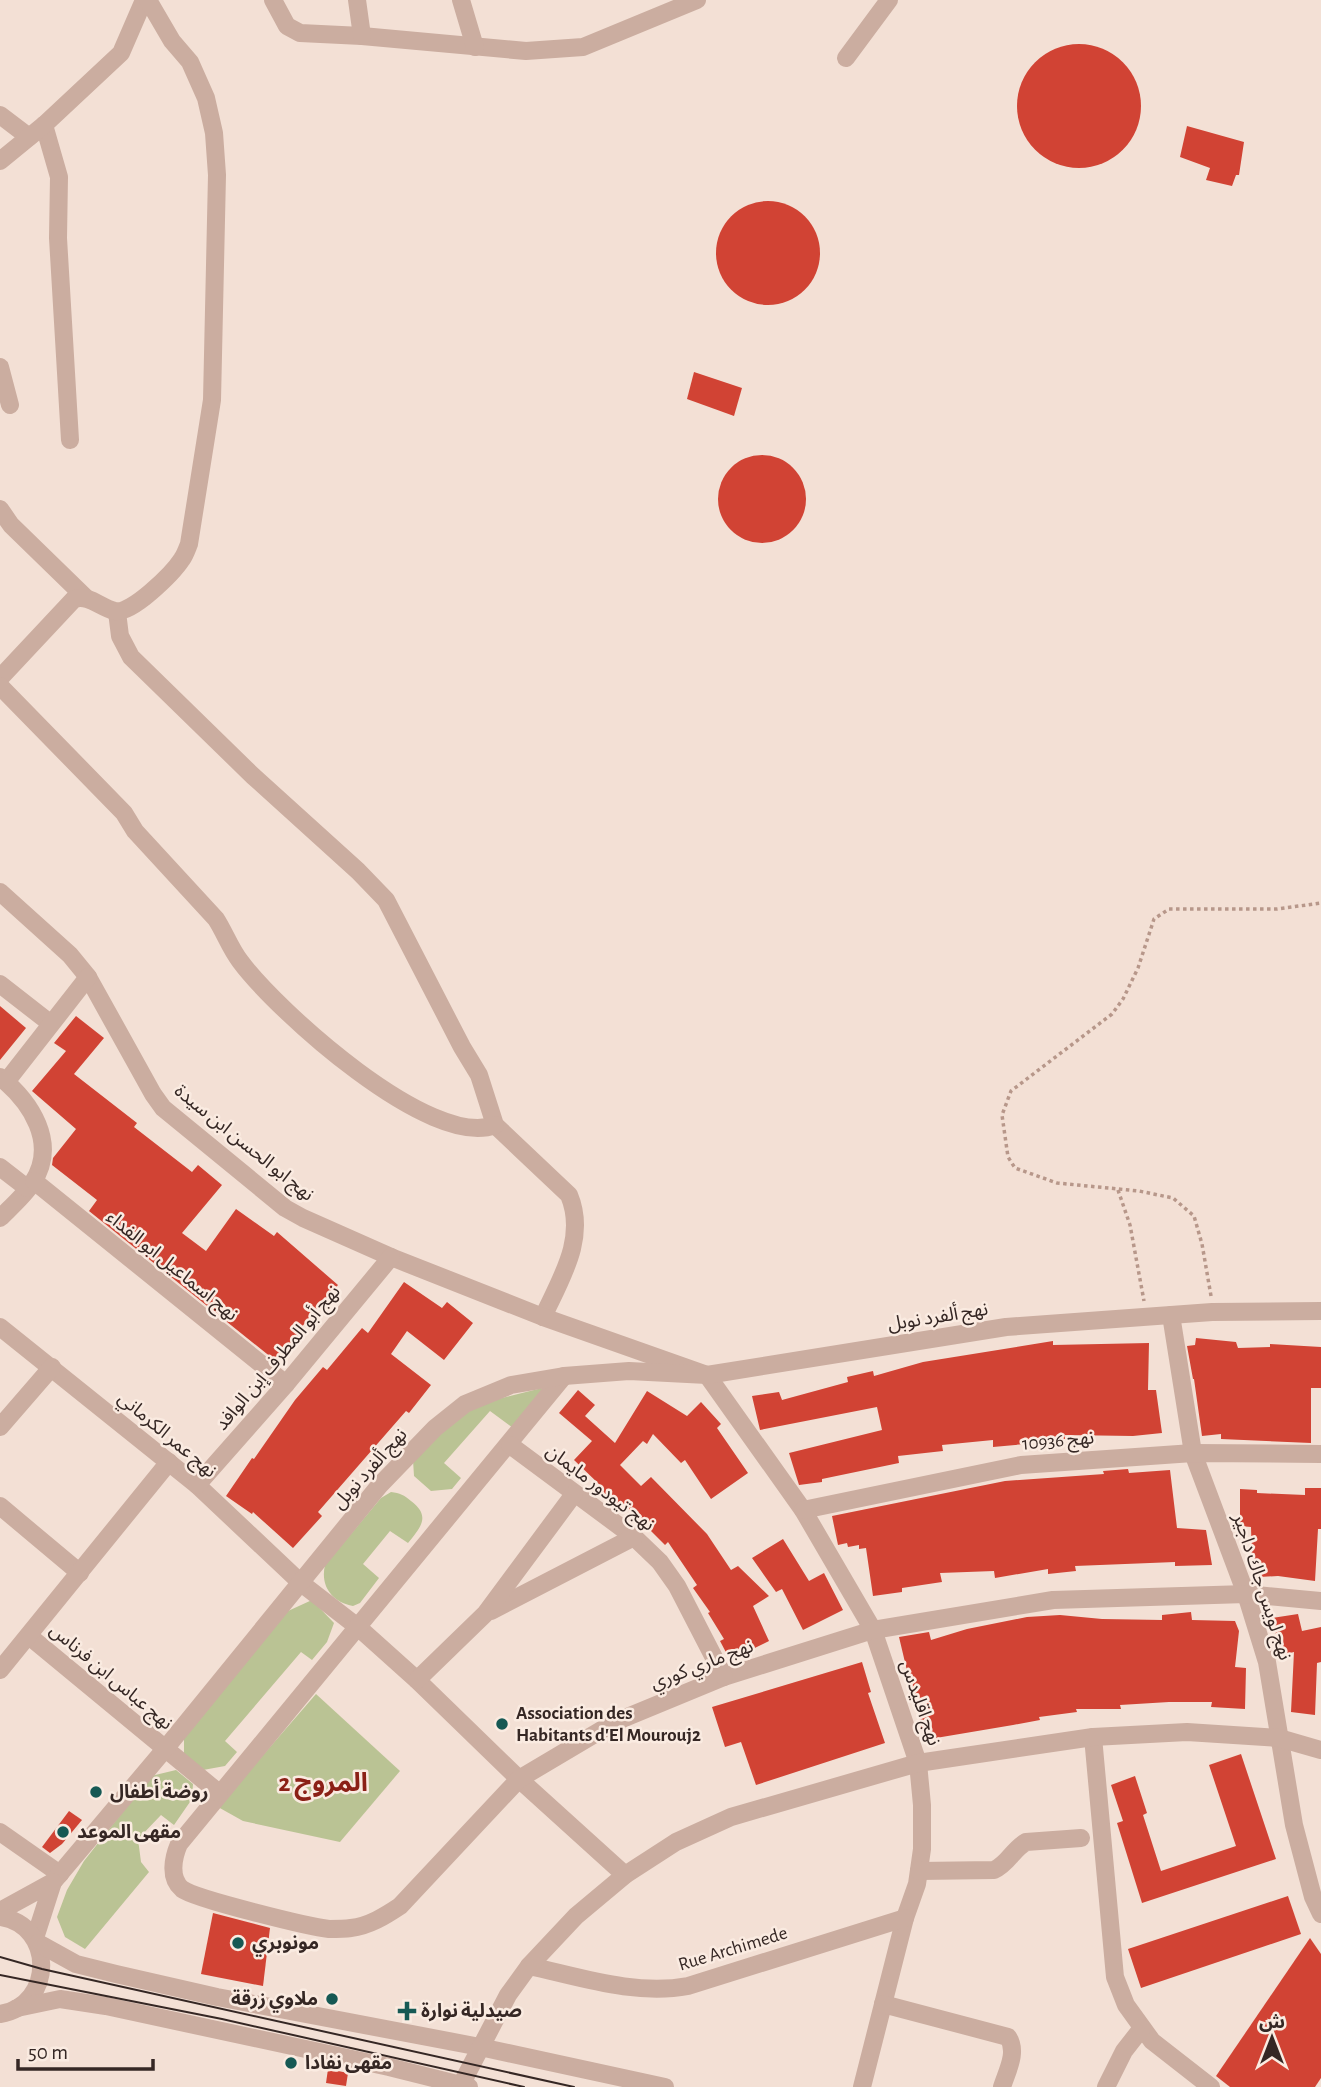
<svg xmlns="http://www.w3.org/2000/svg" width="1321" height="2087" font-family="'Alegreya Sans','Noto Sans Arabic',sans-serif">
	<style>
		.green { fill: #bac394 }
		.building { fill: #d14334 }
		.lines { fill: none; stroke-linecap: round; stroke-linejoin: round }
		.path { stroke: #b7978a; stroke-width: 3.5; stroke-dasharray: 3.5 3.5; stroke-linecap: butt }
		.minor { stroke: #cbada0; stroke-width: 18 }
		.tram { stroke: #352724; stroke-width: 2 }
		.poi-dot { fill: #165954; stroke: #faebe1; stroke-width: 2.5 }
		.labels { text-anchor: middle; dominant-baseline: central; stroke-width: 5; stroke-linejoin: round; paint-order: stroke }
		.street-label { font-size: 19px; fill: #352724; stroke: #faebe1 }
		.poi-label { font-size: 19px; font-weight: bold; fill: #352724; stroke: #faebe1; text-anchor: start }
		.district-label { font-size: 26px; font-weight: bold; fill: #8b2016; stroke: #faebe1 }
	</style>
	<rect width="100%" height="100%" fill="#f3e0d5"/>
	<g class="green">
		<polygon points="546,1387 513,1428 490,1411 444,1463 461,1478 452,1489 431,1491 414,1476 413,1460 450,1422 486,1402"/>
		<path d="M391,1492C400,1493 404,1495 411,1501C431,1516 421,1527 408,1543L390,1531L363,1564L379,1578L360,1603L353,1606C332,1602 320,1586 325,1565L381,1498Z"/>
		<polygon points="312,1600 334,1623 327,1642 312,1660 301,1652 225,1741 237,1752 225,1766 203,1770 184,1754 184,1738 288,1611"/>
		<polygon points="316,1694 400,1771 340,1842 243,1821 218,1807"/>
		<polygon points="176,1770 193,1784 192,1799 174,1825 161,1815 138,1839 141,1862 149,1872 85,1949 65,1937 57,1917 67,1890 84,1861 151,1776"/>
	</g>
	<g class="building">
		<circle cx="1079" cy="106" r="62"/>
		<polygon points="1187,126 1244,142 1239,175 1236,175 1232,186 1206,180 1210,168 1180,157"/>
		<circle cx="768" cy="253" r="52"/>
		<polygon points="694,372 742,388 734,416 687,399"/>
		<circle cx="762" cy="499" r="44"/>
		<polygon points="0,1006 26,1028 0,1060"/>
		<polygon points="76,1016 104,1038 74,1074 137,1123 134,1127 192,1172 198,1165 222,1185 182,1233 206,1251 236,1209 274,1236 277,1232 338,1285 299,1330 301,1332 277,1362 89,1211 97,1200 52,1165 53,1158 76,1129 32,1091 66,1051 54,1043"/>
		<polygon points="404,1282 442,1308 447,1302 473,1323 444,1360 407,1331 391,1354 431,1385 409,1413 406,1411 318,1512 322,1516 293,1548 253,1512 252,1514 226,1496 252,1458 254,1459 295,1400 323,1367 327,1370 362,1328 368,1333"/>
		<polygon points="1196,1338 1236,1342 1238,1348 1270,1347 1270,1344 1321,1347 1321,1388 1311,1388 1311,1443 1221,1439 1221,1434 1202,1436 1194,1379 1193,1379 1187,1346 1195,1345"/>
		<polygon points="1053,1341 1053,1345 1149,1343 1148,1390 1156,1390 1162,1433 1133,1436 1065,1435 1065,1439 1025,1440 1025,1444 993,1447 993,1440 942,1445 943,1451 898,1456 899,1463 822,1479 822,1482 799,1485 789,1453 882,1430 877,1407 760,1430 752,1396 779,1392 782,1400 848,1382 847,1377 873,1371 874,1376 923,1362"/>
		<polygon points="578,1390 595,1405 585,1416 615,1443 647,1391 687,1416 701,1402 721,1424 717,1428 748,1473 711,1499 685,1460 681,1463 653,1434 647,1444 643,1441 620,1465 641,1486 651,1477 707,1534 731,1570 738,1566 769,1596 753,1606 769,1641 730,1660 720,1641 724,1639 708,1613 710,1612 693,1588 697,1585 668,1542 665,1545 624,1504 617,1511 597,1490 601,1486 574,1460 592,1441 559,1413"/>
		<polygon points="1128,1469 1129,1473 1170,1470 1177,1528 1206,1530 1212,1565 1175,1566 1175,1562 1075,1566 1076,1571 1048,1574 1048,1569 995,1578 994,1571 940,1573 942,1582 902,1588 902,1592 873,1596 866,1548 859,1549 859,1545 848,1547 847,1543 838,1545 832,1516 1005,1481 1104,1474 1103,1471"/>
		<polygon points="1305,1488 1321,1488 1321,1529 1318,1529 1315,1581 1278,1576 1259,1577 1252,1563 1251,1527 1240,1526 1240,1489 1257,1490 1257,1493 1305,1495"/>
		<polygon points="783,1539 809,1581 824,1573 843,1610 803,1630 782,1589 776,1592 752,1558"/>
		<polygon points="1191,1612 1192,1620 1235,1621 1239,1631 1235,1667 1246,1668 1245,1709 1211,1707 1212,1702 1169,1702 1120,1705 1121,1709 1076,1709 1077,1712 1039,1717 1040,1720 1013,1725 924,1740 910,1674 908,1675 899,1637 929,1632 931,1640 967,1629 1027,1617 1060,1615 1102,1619 1162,1620 1162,1615"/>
		<polygon points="1298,1614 1302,1631 1321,1627 1321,1662 1317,1663 1315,1715 1291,1712 1294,1652 1281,1655 1272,1618"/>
		<polygon points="862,1662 871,1692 868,1693 885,1743 756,1785 741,1742 725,1747 712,1707"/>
		<polygon points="1241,1754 1276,1859 1142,1903 1117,1823 1123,1821 1111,1785 1135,1776 1147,1813 1143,1815 1161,1871 1236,1846 1209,1765"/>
		<polygon points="69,1811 82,1820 62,1844 50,1853 42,1847"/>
		<polygon points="1288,1896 1301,1934 1141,1988 1128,1949"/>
		<polygon points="213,1913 270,1928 263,1986 201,1974"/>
		<polygon points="1310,1938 1321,1954 1321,2078 1315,2087 1230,2087 1216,2076"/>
		<polygon points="328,2069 348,2073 346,2086 326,2083"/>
	</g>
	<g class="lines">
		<g class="path">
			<polyline points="1118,1190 1130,1225 1144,1301"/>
			<polyline points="1211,1296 1202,1244 1194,1216 1173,1198 1139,1191 1057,1183 1015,1168 1008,1157 1002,1115 1011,1091 1112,1014 1123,999 1138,968 1154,919 1169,909 1277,909 1321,903"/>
		</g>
		<g class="minor">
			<polyline points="273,0 287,26 300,33 362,36 526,51 583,47 697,0"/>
			<polyline points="357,0 362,36"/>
			<polyline points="461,0 475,47"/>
			<polyline points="846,58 889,0"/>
			<polyline points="0,115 29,137"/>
			<polyline points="44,125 59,177 58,238 70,440"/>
			<polyline points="0,161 44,125 121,53 144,0"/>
			<polyline points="0,367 10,405"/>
			<polyline points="0,509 11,525 86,598"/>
			<path d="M117,612L120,636L131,657L253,776L358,871L386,900L462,1047L479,1075L495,1125L569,1195C587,1238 561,1278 543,1317"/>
			<path d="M0,678L74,599C89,594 101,608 115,611C131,615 173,573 182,559C185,555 187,549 189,544L212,400L217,175L214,133L206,98L190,62L172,41L148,0"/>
			<path d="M0,686L124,813L135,831L216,919C225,933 230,948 240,961C277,1011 431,1150 495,1125"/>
			<polyline points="0,892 70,955 88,977 153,1094 163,1108 285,1208 303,1218 391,1257 543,1317 707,1375 803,1510 873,1630 918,1763 922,1805 922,1849 917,1884 905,1918 862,2087"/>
			<polyline points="0,984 50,1023"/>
			<path d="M0,1077C31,1102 58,1143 33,1182C25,1195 11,1207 0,1218"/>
			<polyline points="6,1082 88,977"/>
			<polyline points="0,1167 27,1188"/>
			<polyline points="34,1181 286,1384"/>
			<polyline points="1171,1315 1193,1453 1246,1594 1267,1662 1294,1825 1313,1897 1321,1914"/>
			<polyline points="0,1327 197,1485 301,1583 359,1628 417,1680 519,1779 625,1875"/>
			<path d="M564,1376L179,1844C173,1858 169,1878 182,1889C195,1899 310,1927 329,1929C336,1929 344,1929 351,1928C369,1926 385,1916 400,1906L519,1779L615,1722L724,1677L873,1630L1053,1600L1246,1594L1321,1601"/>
			<polyline points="0,1427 52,1367"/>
			<polyline points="510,1445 634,1537 660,1562 677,1586 724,1677"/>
			<polyline points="197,1485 286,1384 391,1257"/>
			<polyline points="0,1506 80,1573"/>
			<polyline points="803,1510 1021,1465 1193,1453 1321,1454"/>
			<polyline points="491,1611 634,1537"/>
			<polyline points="29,1636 219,1793"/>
			<polyline points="0,1670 169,1462"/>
			<polyline points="417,1680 485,1614 574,1494"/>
			<polyline points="1093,1737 1115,1977 1126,2005 1152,2041 1211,2087"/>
			<polyline points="0,1832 60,1874"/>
			<path d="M919,1871L994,1870C1008,1864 1013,1849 1026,1842L1081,1838"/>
			<polyline points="53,1882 165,1749 379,1486 435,1428 465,1404 511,1385 564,1376 629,1371 707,1375 1006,1327 1212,1312 1321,1311"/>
			<polyline points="0,1911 53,1882 35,1938"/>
			<path d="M0,1917C55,1925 55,2005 0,2014"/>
			<polyline points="38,1943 76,1964 116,1974 217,1997 480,2047 665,2087"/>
			<path d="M529,1966C580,1977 636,1996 688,1986L905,1918"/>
			<path d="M883,2004L1008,2037C1018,2052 1007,2071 1002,2087"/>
			<polyline points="17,2008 60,1999 106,2006 389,2067 469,2087"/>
			<polyline points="460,2087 508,1995 529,1966 576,1916 625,1875 676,1842 731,1817 918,1763 1093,1737 1187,1732 1279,1738 1321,1750"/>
			<polyline points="1106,2087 1124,2051 1142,2028"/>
		</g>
		<g class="tram">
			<polyline points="0,1957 42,1969 574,2087"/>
			<polyline points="0,1975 222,2019 524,2087"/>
		</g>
	</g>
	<g class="poi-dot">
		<circle cx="502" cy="1724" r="7"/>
		<circle cx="96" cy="1792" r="7"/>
		<circle cx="63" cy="1832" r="7"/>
		<circle cx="238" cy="1943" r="7"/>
		<circle cx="332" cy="1999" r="7"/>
		<path d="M403.5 2000.5h7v7h7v7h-7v7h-7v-7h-7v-7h7z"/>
		<circle cx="291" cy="2063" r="7"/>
	</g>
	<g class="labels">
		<g class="street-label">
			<text transform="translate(244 1143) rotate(39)">نهج ابو الحسن ابن سيدة</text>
			<text transform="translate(172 1266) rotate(39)">نهج اسماعيل ابو الفداء</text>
			<text transform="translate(938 1317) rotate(-9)">نهج ألفرد نوبل</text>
			<text transform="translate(278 1358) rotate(-50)">نهج أبو المطرف إبن الوافد</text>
			<text transform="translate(167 1435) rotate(40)">نهج عمر الكرماني</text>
			<text transform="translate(1058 1441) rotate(-5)">نهج 10936</text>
			<text transform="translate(370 1469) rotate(-48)">نهج ألفرد نوبل</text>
			<text transform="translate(600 1488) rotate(37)">نهج تيودور مايمان</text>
			<text transform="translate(1262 1587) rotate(72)">نهج لويس جاك داجير</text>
			<text transform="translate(702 1665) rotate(-21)">نهج ماري كوري</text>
			<text transform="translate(111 1677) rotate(40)">نهج عباس ابن فرناس</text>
			<text transform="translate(920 1703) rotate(71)">نهج اقليدس</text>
			<text transform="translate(733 1949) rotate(-17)">Rue Archimede</text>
		</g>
		<g class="poi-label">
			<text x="516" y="1713">Association des<tspan x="516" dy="22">Habitants d'El Mourouj2</tspan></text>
			<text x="110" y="1792">روضة أطفال</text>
			<text x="77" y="1832">مقهى الموعد</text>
			<text x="252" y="1943">مونوبري</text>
			<text x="318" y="1999" text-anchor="end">ملاوي زرقة</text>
			<text x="421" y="2011">صيدلية نوارة</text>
			<text x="305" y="2063">مقهى نفادا</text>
		</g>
		<g class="district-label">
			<text x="323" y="1783">المروج 2</text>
		</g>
	</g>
	<g transform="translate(1272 2038)" stroke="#faebe1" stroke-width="5" paint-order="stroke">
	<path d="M0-5L12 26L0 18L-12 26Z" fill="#352724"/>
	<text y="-10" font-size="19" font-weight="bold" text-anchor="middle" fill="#352724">ش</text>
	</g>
	<path d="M18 2059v10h135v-10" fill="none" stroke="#352724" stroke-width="3.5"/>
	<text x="28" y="2059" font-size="21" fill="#352724" stroke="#faebe1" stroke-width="5" paint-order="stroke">50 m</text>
</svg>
